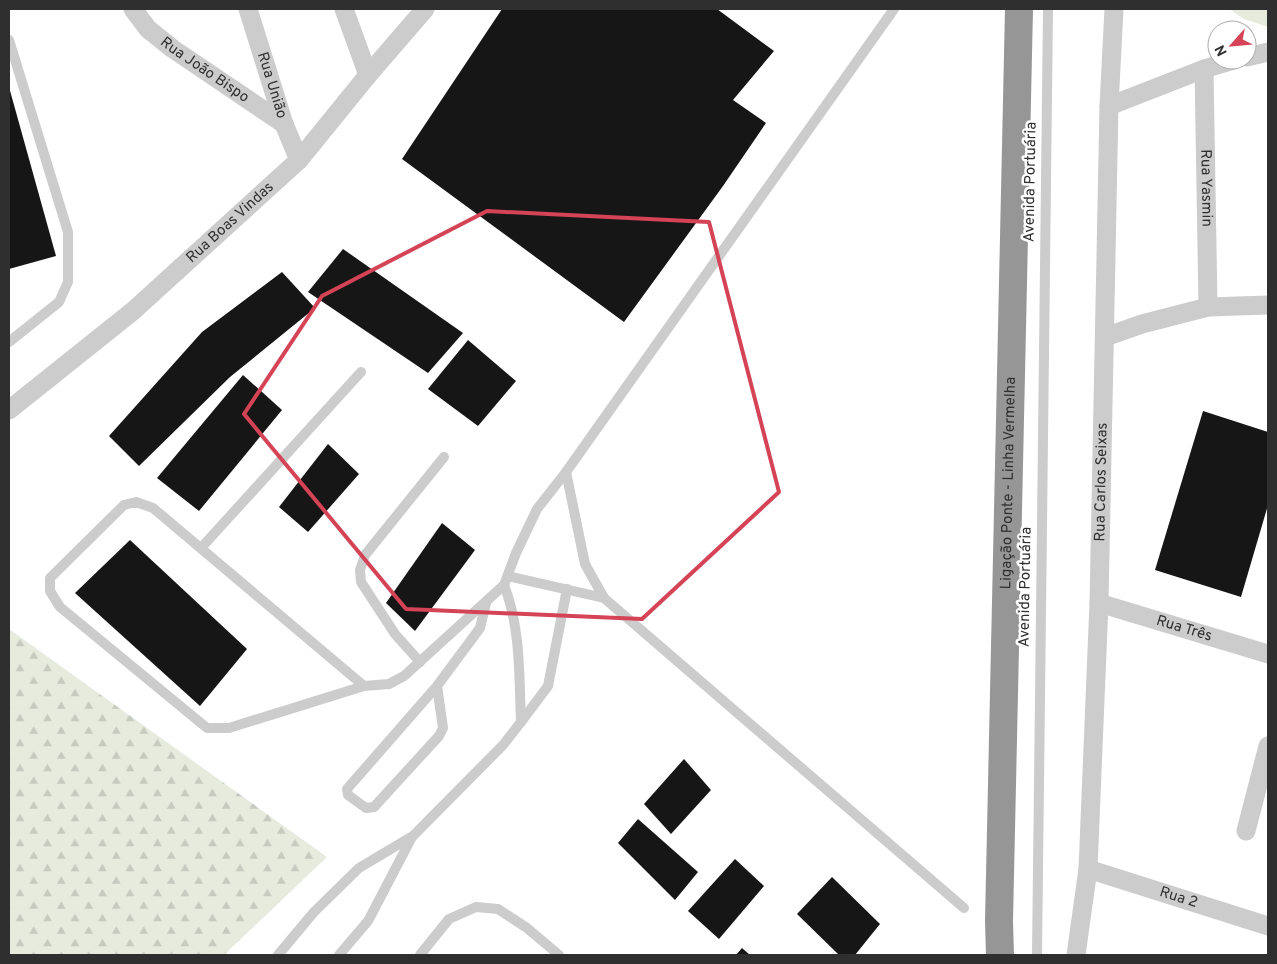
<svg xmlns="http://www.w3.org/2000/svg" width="1277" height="964" font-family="Overpass,sans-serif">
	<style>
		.green { fill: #e6ebde }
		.forest { fill: url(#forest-firs) }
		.building { fill: #161616 }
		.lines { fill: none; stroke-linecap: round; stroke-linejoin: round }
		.service { stroke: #ccc; stroke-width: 10 }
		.minor { stroke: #ccc; stroke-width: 19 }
		.motorway { stroke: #969696; stroke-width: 28 }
		.marked { fill: none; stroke: #d44356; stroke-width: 4; stroke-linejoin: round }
		.labels { text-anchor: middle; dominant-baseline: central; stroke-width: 5; stroke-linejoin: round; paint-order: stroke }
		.street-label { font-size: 15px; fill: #2f2f2f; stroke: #fff }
	</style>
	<defs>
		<pattern id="forest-firs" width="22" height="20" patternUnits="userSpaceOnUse" patternTransform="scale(1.25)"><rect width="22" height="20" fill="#e6ebde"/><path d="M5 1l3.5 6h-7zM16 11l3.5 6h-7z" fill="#c6cabf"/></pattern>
	</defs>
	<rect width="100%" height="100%" fill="#fff"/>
	<polygon class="green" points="1229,9 1268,9 1268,27 1244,19"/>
	<polygon class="forest" points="9,629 327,857 224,955 9,955"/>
	<g class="building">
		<polygon points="502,9 717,9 774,51 733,100 766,123 723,186 624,322 402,159"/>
		<polygon points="9,87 56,256 9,269"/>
		<polygon points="343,249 463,333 428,373 308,292"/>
		<polygon points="282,272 315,308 230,377 139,466 109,436 202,332"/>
		<polygon points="468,340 516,381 478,426 428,389"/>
		<polygon points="243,375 282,410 199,511 157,478"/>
		<polygon points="1203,411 1268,432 1268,505 1241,597 1155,570"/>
		<polygon points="328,444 359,474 308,532 279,507"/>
		<polygon points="442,523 475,550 415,631 386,603"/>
		<polygon points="130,540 247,649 200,706 75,593"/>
		<polygon points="684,759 711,790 671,834 644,804"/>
		<polygon points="638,819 698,872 675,900 618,843"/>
		<polygon points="735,859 764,886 719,939 688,911"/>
		<polygon points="832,877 880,924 855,955 839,955 797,914"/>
		<polygon points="742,948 750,955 736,955"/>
	</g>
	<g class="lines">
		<g class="service">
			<polyline points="9,40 68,232 68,282 59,302 9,342"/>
			<polyline points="566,472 585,564 604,598 964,908"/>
			<polyline points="201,548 361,372"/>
			<polyline points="508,576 604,598"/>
			<polyline points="420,662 395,634 361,582 360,570 365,555 444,457"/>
			<polyline points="364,686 229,728 207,728 60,607 50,591 50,578 124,505 136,502 153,508 364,686 389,684 404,676 504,585"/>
			<polyline points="437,686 443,728 439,736 374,807 366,808 348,795 347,789 437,686 480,628 486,603"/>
			<polyline points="521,722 548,686 567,589"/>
			<polyline points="278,955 314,912 359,868 411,837"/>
			<path d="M339,955L368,921L412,837L503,745L521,722C519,677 521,628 504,585L516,553L537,509L566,472L894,9"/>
			<polyline points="420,955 449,919 476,907 498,909 527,928 559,955"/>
			<polyline points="1037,955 1048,9"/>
		</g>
		<g class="minor">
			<path id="s1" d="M133,9L148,29L173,49L284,124"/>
			<path id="s2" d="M248,9L284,124L299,160"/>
			<polyline points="344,9 368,75"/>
			<polyline points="1247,57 1268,52"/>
			<path id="s3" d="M1204,69L1208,307"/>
			<polyline points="1109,106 1204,69 1234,60"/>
			<polyline points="1105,337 1142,324 1208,307 1268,305"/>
			<path id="s4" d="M9,410L133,311L299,160L368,75L425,9"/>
			<path id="s5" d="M1099,603L1268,654"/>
			<polyline points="1246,831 1268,746"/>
			<path id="s6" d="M1088,869L1268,926"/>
			<path id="s7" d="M1076,955L1088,869L1099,603L1109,106L1114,9"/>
		</g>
		<path class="motorway" id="s8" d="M1000,955L999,921L1019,9"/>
	</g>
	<path class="marked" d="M487,211L709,222L779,492L642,619L406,609L244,414L322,296Z"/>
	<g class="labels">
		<g class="street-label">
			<text stroke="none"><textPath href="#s1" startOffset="95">Rua João Bispo</textPath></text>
			<text stroke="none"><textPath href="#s2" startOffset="80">Rua União</textPath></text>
			<text transform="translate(1031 182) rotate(-89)">Avenida Portuária</text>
			<text stroke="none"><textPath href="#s3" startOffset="119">Rua Yasmin</textPath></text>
			<text stroke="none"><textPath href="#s4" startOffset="290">Rua Boas Vindas</textPath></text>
			<text stroke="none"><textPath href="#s8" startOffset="472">Ligação Ponte - Linha Vermelha</textPath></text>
			<text stroke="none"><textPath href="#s7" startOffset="474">Rua Carlos Seixas</textPath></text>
			<text transform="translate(1026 587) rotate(-89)">Avenida Portuária</text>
			<text stroke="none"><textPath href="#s5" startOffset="89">Rua Três</textPath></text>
			<text stroke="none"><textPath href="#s6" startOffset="95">Rua 2</textPath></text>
		</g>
	</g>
	<rect width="1277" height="964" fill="none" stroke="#2f2f2f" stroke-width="20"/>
	<g transform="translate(1232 45) rotate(243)"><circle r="24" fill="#ffffff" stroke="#acacac"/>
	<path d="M0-4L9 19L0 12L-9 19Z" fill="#d44356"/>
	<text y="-8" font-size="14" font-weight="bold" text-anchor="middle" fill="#2f2f2f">N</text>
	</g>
</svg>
